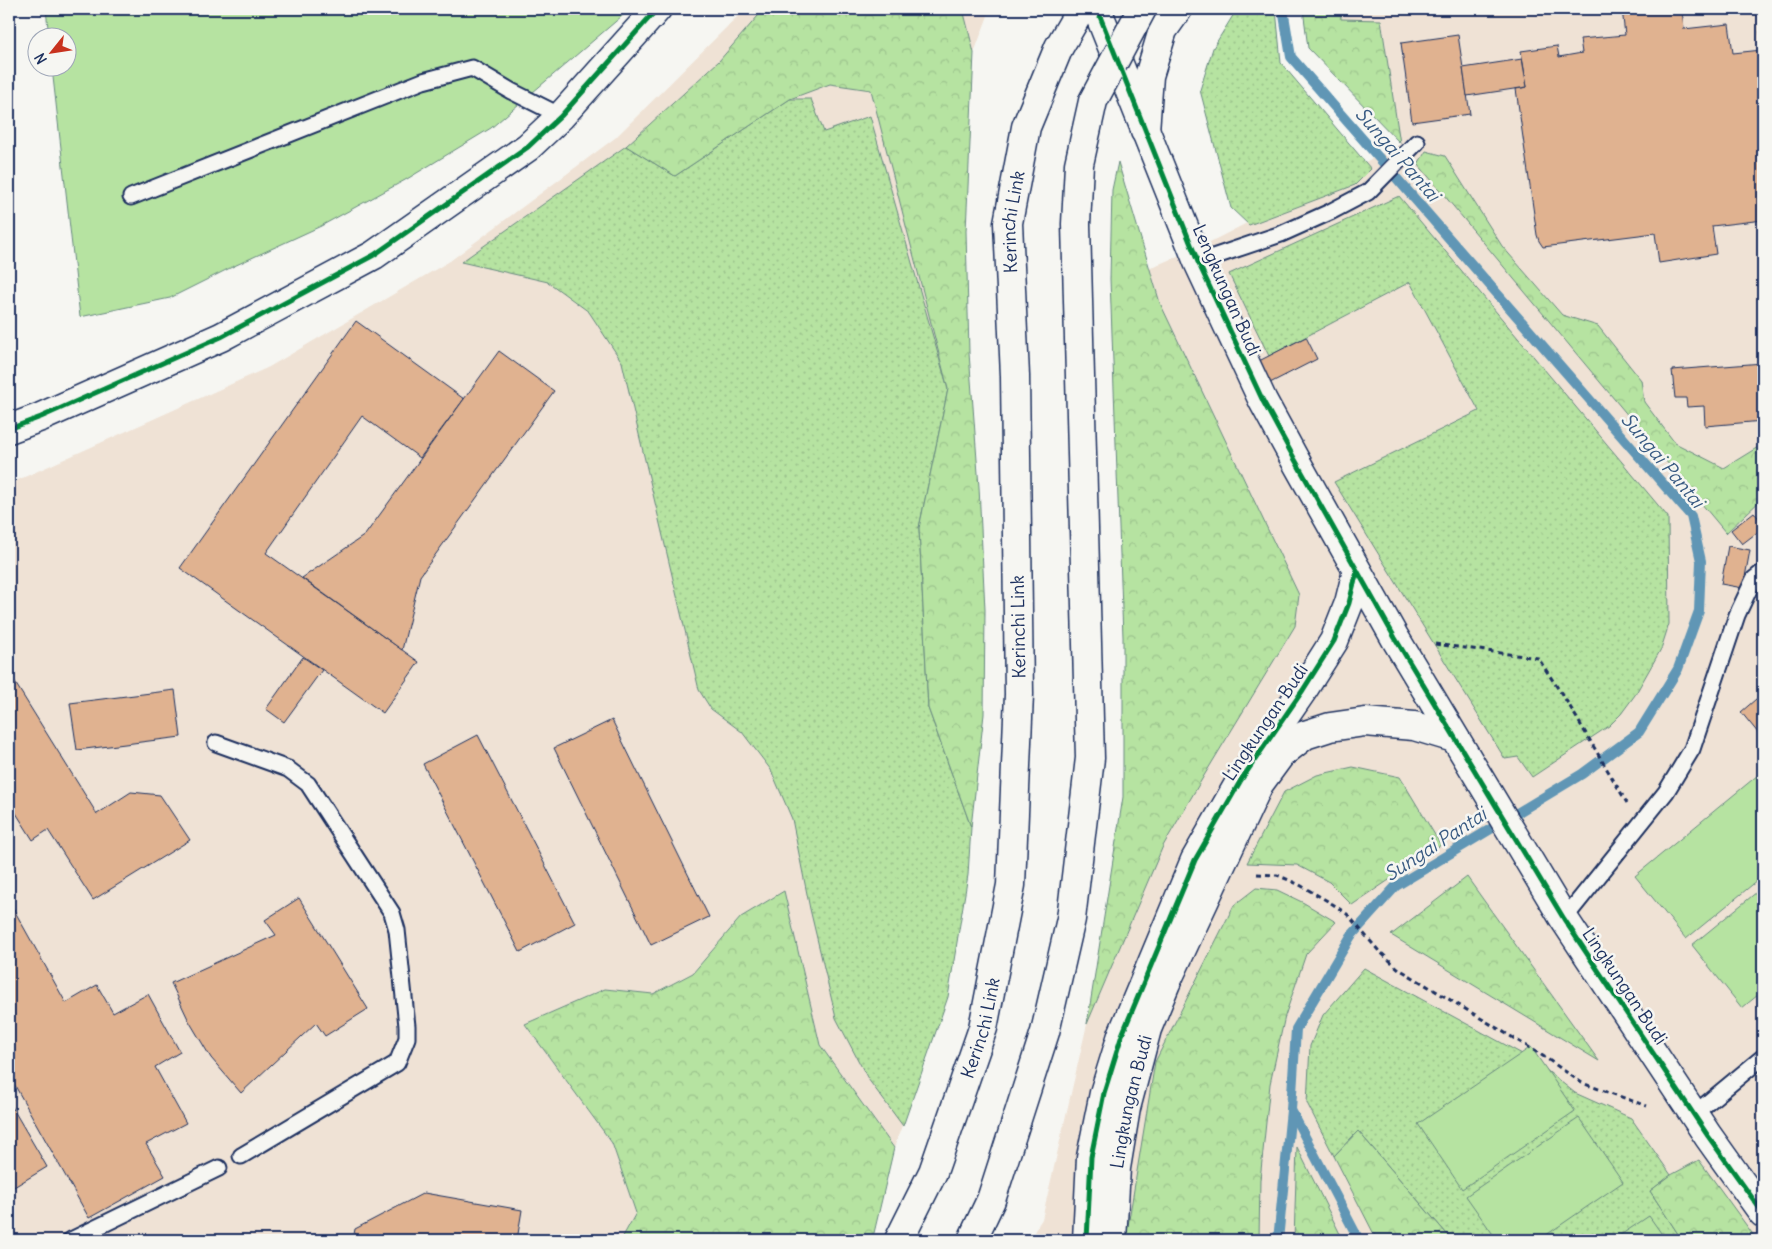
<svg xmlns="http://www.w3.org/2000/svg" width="1772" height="1249" font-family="Delius,sans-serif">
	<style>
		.built { fill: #efe2d5 }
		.grass { fill: url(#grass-dots); stroke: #688980 }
		.forest { fill: url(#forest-crowns); stroke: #688980 }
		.green { fill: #b6e3a1; stroke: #688980 }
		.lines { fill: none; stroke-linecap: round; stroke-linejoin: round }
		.stream { stroke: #6196b5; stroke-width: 10 }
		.building { fill: #e0b290; stroke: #1b2f5e }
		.service-casing { stroke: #1b2f5e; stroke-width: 19 }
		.minor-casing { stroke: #1b2f5e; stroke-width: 31 }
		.tertiary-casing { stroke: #1b2f5e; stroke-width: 31 }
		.secondary-casing { stroke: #1b2f5e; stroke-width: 31 }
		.motorway-casing { stroke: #1b2f5e; stroke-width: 31 }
		.path { stroke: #1b2f5e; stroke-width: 3; stroke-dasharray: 5 4; stroke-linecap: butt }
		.service { stroke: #f6f6f2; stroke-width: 15 }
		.minor { stroke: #f6f6f2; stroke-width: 28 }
		.tertiary { stroke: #f6f6f2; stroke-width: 28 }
		.secondary { stroke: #f6f6f2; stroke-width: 28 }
		.motorway { stroke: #f6f6f2; stroke-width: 28 }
		.motorway-bridge-casing { stroke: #1b2f5e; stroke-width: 31; stroke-linecap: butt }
		.motorway-bridge { stroke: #f6f6f2; stroke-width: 28 }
		.cycleway-casing { stroke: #f6f6f2; stroke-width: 8 }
		.cycleway { stroke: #00873e; stroke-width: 5 }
		.labels { text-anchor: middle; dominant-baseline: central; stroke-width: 5; stroke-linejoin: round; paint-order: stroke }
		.street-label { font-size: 18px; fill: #1b2f5e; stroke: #f6f6f2 }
		.water-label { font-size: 19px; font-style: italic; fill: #385a82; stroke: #f6f6f2 }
	</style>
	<defs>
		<pattern id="grass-dots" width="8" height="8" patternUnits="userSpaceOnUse" patternTransform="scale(1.25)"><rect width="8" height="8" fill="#b6e3a1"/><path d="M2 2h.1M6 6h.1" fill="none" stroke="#9cc38d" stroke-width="1.8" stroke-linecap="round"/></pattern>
		<pattern id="forest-crowns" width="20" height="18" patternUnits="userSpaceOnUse" patternTransform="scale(1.25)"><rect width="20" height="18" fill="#b6e3a1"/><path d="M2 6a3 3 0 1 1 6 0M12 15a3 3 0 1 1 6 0" fill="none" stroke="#9cc38d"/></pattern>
	</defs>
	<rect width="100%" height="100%" fill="#f6f6f2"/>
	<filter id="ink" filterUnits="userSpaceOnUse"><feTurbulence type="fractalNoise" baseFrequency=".02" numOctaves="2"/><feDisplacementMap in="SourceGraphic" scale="10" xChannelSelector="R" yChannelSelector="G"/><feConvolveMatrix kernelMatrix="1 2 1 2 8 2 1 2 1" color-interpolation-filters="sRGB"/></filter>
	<g filter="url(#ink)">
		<g class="built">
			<polygon points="745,9 985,9 989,13 974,53 966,231 969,353 979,487 985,610 984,714 971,827 968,875 948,997 894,1148 820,1045 784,891 741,917 693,973 653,994 605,989 525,1024 612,1143 636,1213 621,1240 9,1240 9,484 269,367 450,261 615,138"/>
			<polygon points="1341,9 1763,9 1763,1240 1029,1240 1042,1219 1087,1024 1123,797 1123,637 1110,279 1157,265 1210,242 1400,144 1381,21 1340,19"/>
		</g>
		<g class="grass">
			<polygon points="1237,9 1276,9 1281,63 1371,169 1355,185 1249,225 1231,208 1200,90 1213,48"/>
			<polygon points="790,99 811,99 824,132 870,116 948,389 919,528 928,708 971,827 968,875 948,997 903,1126 868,1079 836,1018 810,909 792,819 771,770 742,732 711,709 699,690 622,362 589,312 548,282 461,262 626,146 675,176"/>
			<polygon points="1399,196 1668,517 1669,624 1661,649 1635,695 1621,714 1609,726 1532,777 1518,757 1505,759 1334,482 1479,411 1410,282 1269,356 1229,274"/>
			<polygon points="1364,968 1535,1061 1575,1093 1631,1118 1671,1175 1650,1191 1682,1240 1452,1240 1358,1131 1334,1156 1307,1103 1310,1046 1323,1015"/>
		</g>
		<g class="forest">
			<polygon points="764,9 963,9 974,53 966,231 969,353 979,487 985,610 984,714 971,827 928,708 919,528 948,389 871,90 830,84 790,99 675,176 626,146 719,61"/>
			<polygon points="1303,9 1341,9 1341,19 1381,20 1400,143 1308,48"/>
			<polygon points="1426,151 1445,156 1502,246 1562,315 1598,326 1641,380 1644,402 1675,443 1724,468 1763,444 1763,498 1726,533 1418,164"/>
			<polygon points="1118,162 1160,303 1299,595 1295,626 1205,774 1163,846 1087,1024 1123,797 1123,637 1110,279 1112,190"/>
			<polygon points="1353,767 1400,777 1441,845 1352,905 1329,882 1297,865 1247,863 1284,792 1317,775"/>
			<polygon points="1467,877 1599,1061 1391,935"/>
			<polygon points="1256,888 1277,890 1304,903 1336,922 1306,954 1285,1016 1270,1084 1260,1180 1259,1240 1127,1240 1127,1232 1155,1062 1234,905"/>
			<polygon points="784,891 820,1045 894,1148 874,1233 870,1240 621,1240 636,1213 612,1143 525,1024 605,989 653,994 693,973 741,917"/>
			<polygon points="1358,1131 1452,1240 1377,1240 1334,1156"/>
			<polygon points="1297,1147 1343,1240 1294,1240"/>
			<polygon points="1699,1160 1757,1240 1682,1240 1650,1191 1671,1175"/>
		</g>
		<g class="green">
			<polygon points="46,9 629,9 629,10 491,128 407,179 321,226 232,267 170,298 80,317 52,68 68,68 68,38 49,37"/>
			<polygon points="1758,775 1763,781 1763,876 1686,939 1635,876"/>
			<polygon points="1763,887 1763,991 1742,1008 1692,945"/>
			<polygon points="1531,1047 1575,1111 1462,1189 1418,1124"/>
			<polygon points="1579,1118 1623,1182 1539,1240 1497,1240 1466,1196"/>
			<polygon points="1649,1216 1666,1240 1613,1240"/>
		</g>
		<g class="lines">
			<g class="stream">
				<polyline points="1291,1110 1359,1240"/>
				<polyline points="1278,1240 1291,1110 1296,1029 1351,936 1396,886 1582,774 1639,732 1678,669 1699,611 1701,561 1691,516 1291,57 1283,9"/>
			</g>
		</g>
		<g class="building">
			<polygon points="1622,9 1682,9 1684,29 1729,24 1733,53 1762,50 1760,31 1763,31 1763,220 1712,226 1716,254 1659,263 1655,233 1543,247 1539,241 1537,235 1516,89 1527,87 1521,51 1557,46 1559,57 1582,53 1580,39 1625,35"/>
			<polygon points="1458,35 1470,114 1412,122 1401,43"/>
			<polygon points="1522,59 1527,87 1467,96 1463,68"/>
			<polygon points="356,321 464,399 420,458 362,416 266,553 419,662 383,713 180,568"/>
			<polygon points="1306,337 1317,359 1268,384 1257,362"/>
			<polygon points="499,351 554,391 420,576 402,650 302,578 365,535"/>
			<polygon points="1763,363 1763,421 1705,426 1704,406 1687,407 1686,398 1675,398 1672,370"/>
			<polygon points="1754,512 1763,524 1763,528 1742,544 1731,530"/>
			<polygon points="1728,546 1750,550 1743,588 1721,584"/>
			<polygon points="303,657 322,670 284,722 266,709"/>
			<polygon points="9,673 97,814 131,792 160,795 190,840 93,900 48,830 33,840 9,802"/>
			<polygon points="175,690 181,737 77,750 70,703"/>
			<polygon points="1763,693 1763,739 1741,712"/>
			<polygon points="612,720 709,917 651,945 554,748"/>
			<polygon points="478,735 575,923 520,952 423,764"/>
			<polygon points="299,898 368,1009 325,1036 316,1023 241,1093 211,1058 189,1021 171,983 276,935 265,920"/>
			<polygon points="9,901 66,1003 97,985 113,1013 148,994 180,1052 155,1067 186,1123 146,1144 165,1176 89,1218 9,1075"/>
			<polygon points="9,1102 47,1167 9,1190"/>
			<polygon points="424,1193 522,1210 517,1240 353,1240 355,1229"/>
		</g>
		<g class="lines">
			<defs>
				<g id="service">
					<polyline points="131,197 423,81 472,68 511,91 561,116"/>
					<polyline points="1198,262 1281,234 1330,212 1368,192 1417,142"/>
					<polyline points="216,743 288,769 308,784 392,913 397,930 407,1026 407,1038 397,1063 241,1156"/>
					<polyline points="1564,919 1666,792 1692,749 1737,615 1754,579 1763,572"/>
					<polyline points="1694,1114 1763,1057"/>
					<polyline points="71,1240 219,1168"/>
				</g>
				<polyline id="minor" points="9,429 41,417 221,337 374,255 528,147 561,116 657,9"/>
				<g id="tertiary">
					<polyline points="1097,9 1198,262 1263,401 1294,458 1395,638 1564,919 1708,1136 1763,1213"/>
					<polyline points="1087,1240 1091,1157 1104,1093 1122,1035 1195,860 1241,780 1303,690 1334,641 1349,603 1357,571"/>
					<path id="s1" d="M1112,1240L1116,1168L1126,1108L1147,1029L1166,983L1259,784L1281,754L1305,735L1330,727L1365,722L1414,726L1454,738"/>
				</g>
				<polyline id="secondary" points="1145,131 1149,76 1163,30 1178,9"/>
				<g id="motorway">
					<path id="s2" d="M899,1240L933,1172L983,1028L1011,885L1019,694L1015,376L1008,223L1026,127L1059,47L1081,9"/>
				</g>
			</defs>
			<use href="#service" class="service-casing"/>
			<use href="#minor" class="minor-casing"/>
			<use href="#tertiary" class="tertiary-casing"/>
			<use href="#secondary" class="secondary-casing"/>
			<use href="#motorway" class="motorway-casing"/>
			<g class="path">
				<polyline points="1435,644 1538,658 1569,705 1627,803"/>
				<polyline points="1257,874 1277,875 1298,884 1331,903 1347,914 1378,950 1399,969 1540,1054 1582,1083 1647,1106"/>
			</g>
			<use href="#service" class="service"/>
			<use href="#minor" class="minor"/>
			<use href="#tertiary" class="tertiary"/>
			<use href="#secondary" class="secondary"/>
			<use href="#motorway" class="motorway"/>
			<defs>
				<polyline id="motorway-bridge" points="972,1240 991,1200 1045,1032 1071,919 1090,758 1076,224 1079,164 1093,101 1142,9"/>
			</defs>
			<use href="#motorway-bridge" class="motorway-bridge-casing"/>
			<use href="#motorway-bridge" class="motorway-bridge"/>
			<defs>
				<g id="cycleway">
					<polyline points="1097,9 1198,262 1263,401 1294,458 1395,638 1564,919 1708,1136 1763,1213"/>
					<polyline points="9,429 41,417 221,337 374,255 528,147 561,116 657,9"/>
					<polyline points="1087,1240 1091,1157 1104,1093 1122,1035 1195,860 1241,780 1303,690 1334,641 1349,603 1357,571"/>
				</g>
			</defs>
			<use href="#cycleway" class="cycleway-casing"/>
			<use href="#cycleway" class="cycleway"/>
		</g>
	</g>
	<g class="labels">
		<g class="street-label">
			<text stroke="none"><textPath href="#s2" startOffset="1038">Kerinchi Link</textPath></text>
			<text transform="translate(1227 290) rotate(66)">Lengkungan Budi</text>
			<text transform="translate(1018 627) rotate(-91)">Kerinchi Link</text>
			<text transform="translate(1265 722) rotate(-56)">Lingkungan Budi</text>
			<text transform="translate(1625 986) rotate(56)">Lingkungan Budi</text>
			<text stroke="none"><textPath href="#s2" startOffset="228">Kerinchi Link</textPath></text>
			<text stroke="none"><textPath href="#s1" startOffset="140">Lingkungan Budi</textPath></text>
		</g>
		<g class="water-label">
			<text transform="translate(1398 154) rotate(49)">Sungai Pantai</text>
			<text transform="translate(1663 460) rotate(50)">Sungai Pantai</text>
			<text transform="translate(1435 844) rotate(-33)">Sungai Pantai</text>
		</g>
	</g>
	<rect width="1772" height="1249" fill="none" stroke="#f6f6f2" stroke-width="30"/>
	<rect x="15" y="15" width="1742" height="1219" fill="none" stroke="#1b2f5e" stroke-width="2" filter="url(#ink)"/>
	<g transform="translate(52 52) rotate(240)"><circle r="24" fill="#f6f6f2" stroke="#9ea6b7"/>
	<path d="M0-4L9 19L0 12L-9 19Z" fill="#c8321e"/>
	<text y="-8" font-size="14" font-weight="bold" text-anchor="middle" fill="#1b2f5e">N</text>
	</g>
</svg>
